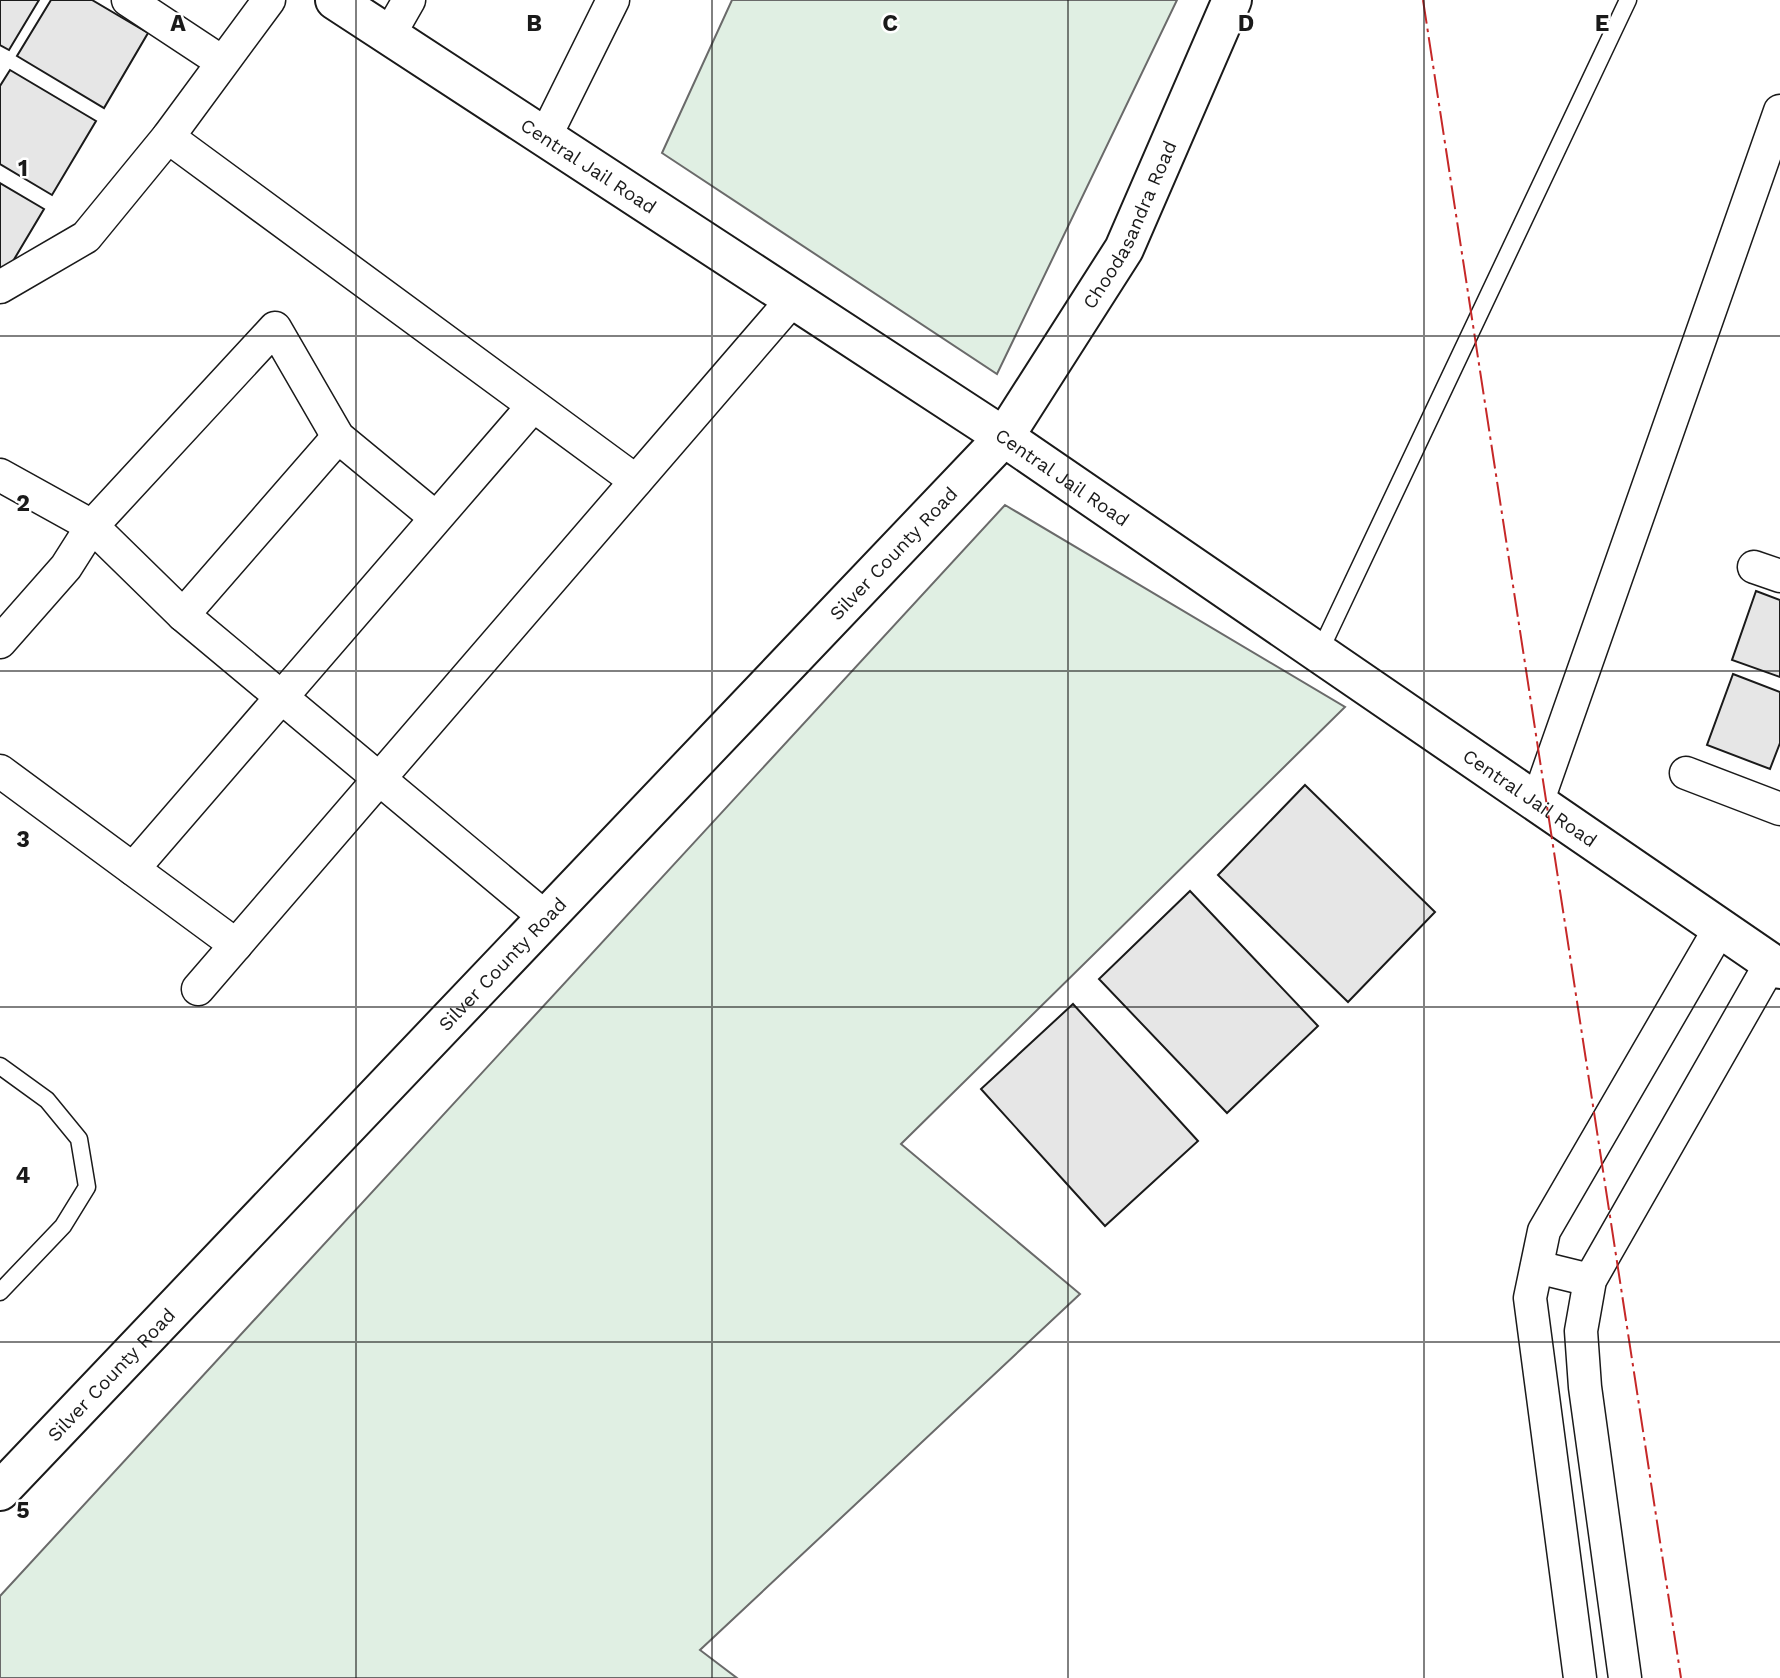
<svg xmlns="http://www.w3.org/2000/svg" width="1780" height="1678" font-family="'Work Sans',sans-serif">
	<style>
		.grass { fill: #e0efe3; stroke: #6a6a6a; stroke-width: 2 }
		.building { fill: #e6e6e6; stroke: #1a1a1a; stroke-width: 2 }
		.lines { fill: none; stroke-linecap: round; stroke-linejoin: round }
		.service-casing { stroke: #1a1a1a; stroke-width: 19 }
		.minor-casing { stroke: #1a1a1a; stroke-width: 35 }
		.tertiary-casing { stroke: #1a1a1a; stroke-width: 42 }
		.secondary-casing { stroke: #1a1a1a; stroke-width: 42 }
		.service { stroke: #fff; stroke-width: 16 }
		.minor { stroke: #fff; stroke-width: 32 }
		.tertiary { stroke: #fff; stroke-width: 38 }
		.secondary { stroke: #fff; stroke-width: 38 }
		.power { stroke: #c62828; stroke-width: 2; stroke-dasharray: 24 5 3.5 5; stroke-linecap: butt }
		.grid { fill: none; stroke: #1a1a1a; stroke-width: 2; stroke-opacity: 0.55 }
		.labels { text-anchor: middle; dominant-baseline: central; stroke-width: 5; stroke-linejoin: round; paint-order: stroke }
		.street-label { font-size: 19px; fill: #1a1a1a; stroke: #fff }
		.grid-label { font-size: 23px; text-anchor: middle; font-weight: bold; fill: #1a1a1a; stroke: #fff; stroke-width: 5; stroke-linejoin: round; paint-order: stroke }
	</style>
	<rect width="100%" height="100%" fill="#fff"/>
	<g class="grass">
		<polygon points="732,0 1177,0 997,374 662,153"/>
		<polygon points="1005,505 1345,707 901,1144 1080,1294 700,1650 737,1678 0,1678 0,1596"/>
	</g>
	<g class="building">
		<polygon points="0,0 39,0 9,50 0,45"/>
		<polygon points="51,0 92,0 148,33 104,108 17,56"/>
		<polygon points="10,70 96,121 52,195 0,164 0,86"/>
		<polygon points="0,183 44,209 0,283"/>
		<polygon points="1756,591 1780,600 1780,677 1732,660"/>
		<polygon points="1733,674 1780,692 1780,743 1770,769 1707,745"/>
		<polygon points="1305,785 1435,912 1348,1002 1218,875"/>
		<polygon points="1190,891 1318,1026 1227,1113 1099,979"/>
		<polygon points="1073,1004 1198,1141 1105,1226 981,1089"/>
	</g>
	<g class="lines">
		<defs>
			<g id="service">
				<polyline points="1319,653 1628,0"/>
				<polyline points="0,1066 47,1100 79,1139 87,1187 63,1226 0,1292"/>
			</g>
			<g id="minor">
				<polyline points="128,0 222,62"/>
				<polyline points="389,35 409,0"/>
				<polyline points="168,137 636,481"/>
				<polyline points="545,137 613,0"/>
				<polyline points="0,287 86,237 168,137 269,0"/>
				<polyline points="0,475 92,526 183,615 546,918"/>
				<polyline points="1754,567 1780,576"/>
				<polyline points="183,615 338,437"/>
				<polyline points="0,642 66,567 92,526 275,328 338,437 435,517"/>
				<polyline points="0,771 236,945"/>
				<polyline points="1686,773 1780,809"/>
				<polyline points="1537,803 1780,111"/>
				<polyline points="133,869 533,406"/>
				<polyline points="198,989 793,299"/>
				<polyline points="1537,1267 1590,1280"/>
				<polyline points="1580,1678 1530,1298 1544,1231 1720,928"/>
				<polyline points="1625,1678 1585,1387 1581,1331 1590,1280 1771,963"/>
			</g>
			<g id="tertiary">
				<path id="s1" d="M0,1491L1004,437L1124,249L1232,0"/>
			</g>
			<g id="secondary">
				<path id="s2" d="M335,0L1004,437L1780,969"/>
			</g>
		</defs>
		<use href="#service" class="service-casing"/>
		<use href="#minor" class="minor-casing"/>
		<use href="#tertiary" class="tertiary-casing"/>
		<use href="#secondary" class="secondary-casing"/>
		<use href="#service" class="service"/>
		<use href="#minor" class="minor"/>
		<use href="#tertiary" class="tertiary"/>
		<use href="#secondary" class="secondary"/>
		<polyline class="power" points="1423,0 1681,1678"/>
	</g>
	<path class="grid" d="M356,0V1678M712,0V1678M1068,0V1678M1424,0V1678M0,336H1780M0,671H1780M0,1007H1780M0,1342H1780"/>
	<g class="labels">
		<g class="street-label">
			<text stroke="none"><textPath href="#s2" startOffset="303">Central Jail Road</textPath></text>
			<text stroke="none"><textPath href="#s1" startOffset="1703">Choodasandra Road</textPath></text>
			<text stroke="none"><textPath href="#s2" startOffset="870">Central Jail Road</textPath></text>
			<text stroke="none"><textPath href="#s1" startOffset="1295">Silver County Road</textPath></text>
			<text stroke="none"><textPath href="#s2" startOffset="1437">Central Jail Road</textPath></text>
			<text stroke="none"><textPath href="#s1" startOffset="728">Silver County Road</textPath></text>
			<text stroke="none"><textPath href="#s1" startOffset="161">Silver County Road</textPath></text>
		</g>
	</g>
	<g class="grid-label">
		<text x="178" y="31">A</text>
		<text x="534" y="31">B</text>
		<text x="890" y="31">C</text>
		<text x="1246" y="31">D</text>
		<text x="1602" y="31">E</text>
		<text x="23" y="176">1</text>
		<text x="23" y="511">2</text>
		<text x="23" y="847">3</text>
		<text x="23" y="1183">4</text>
		<text x="23" y="1518">5</text>
	</g>
</svg>
